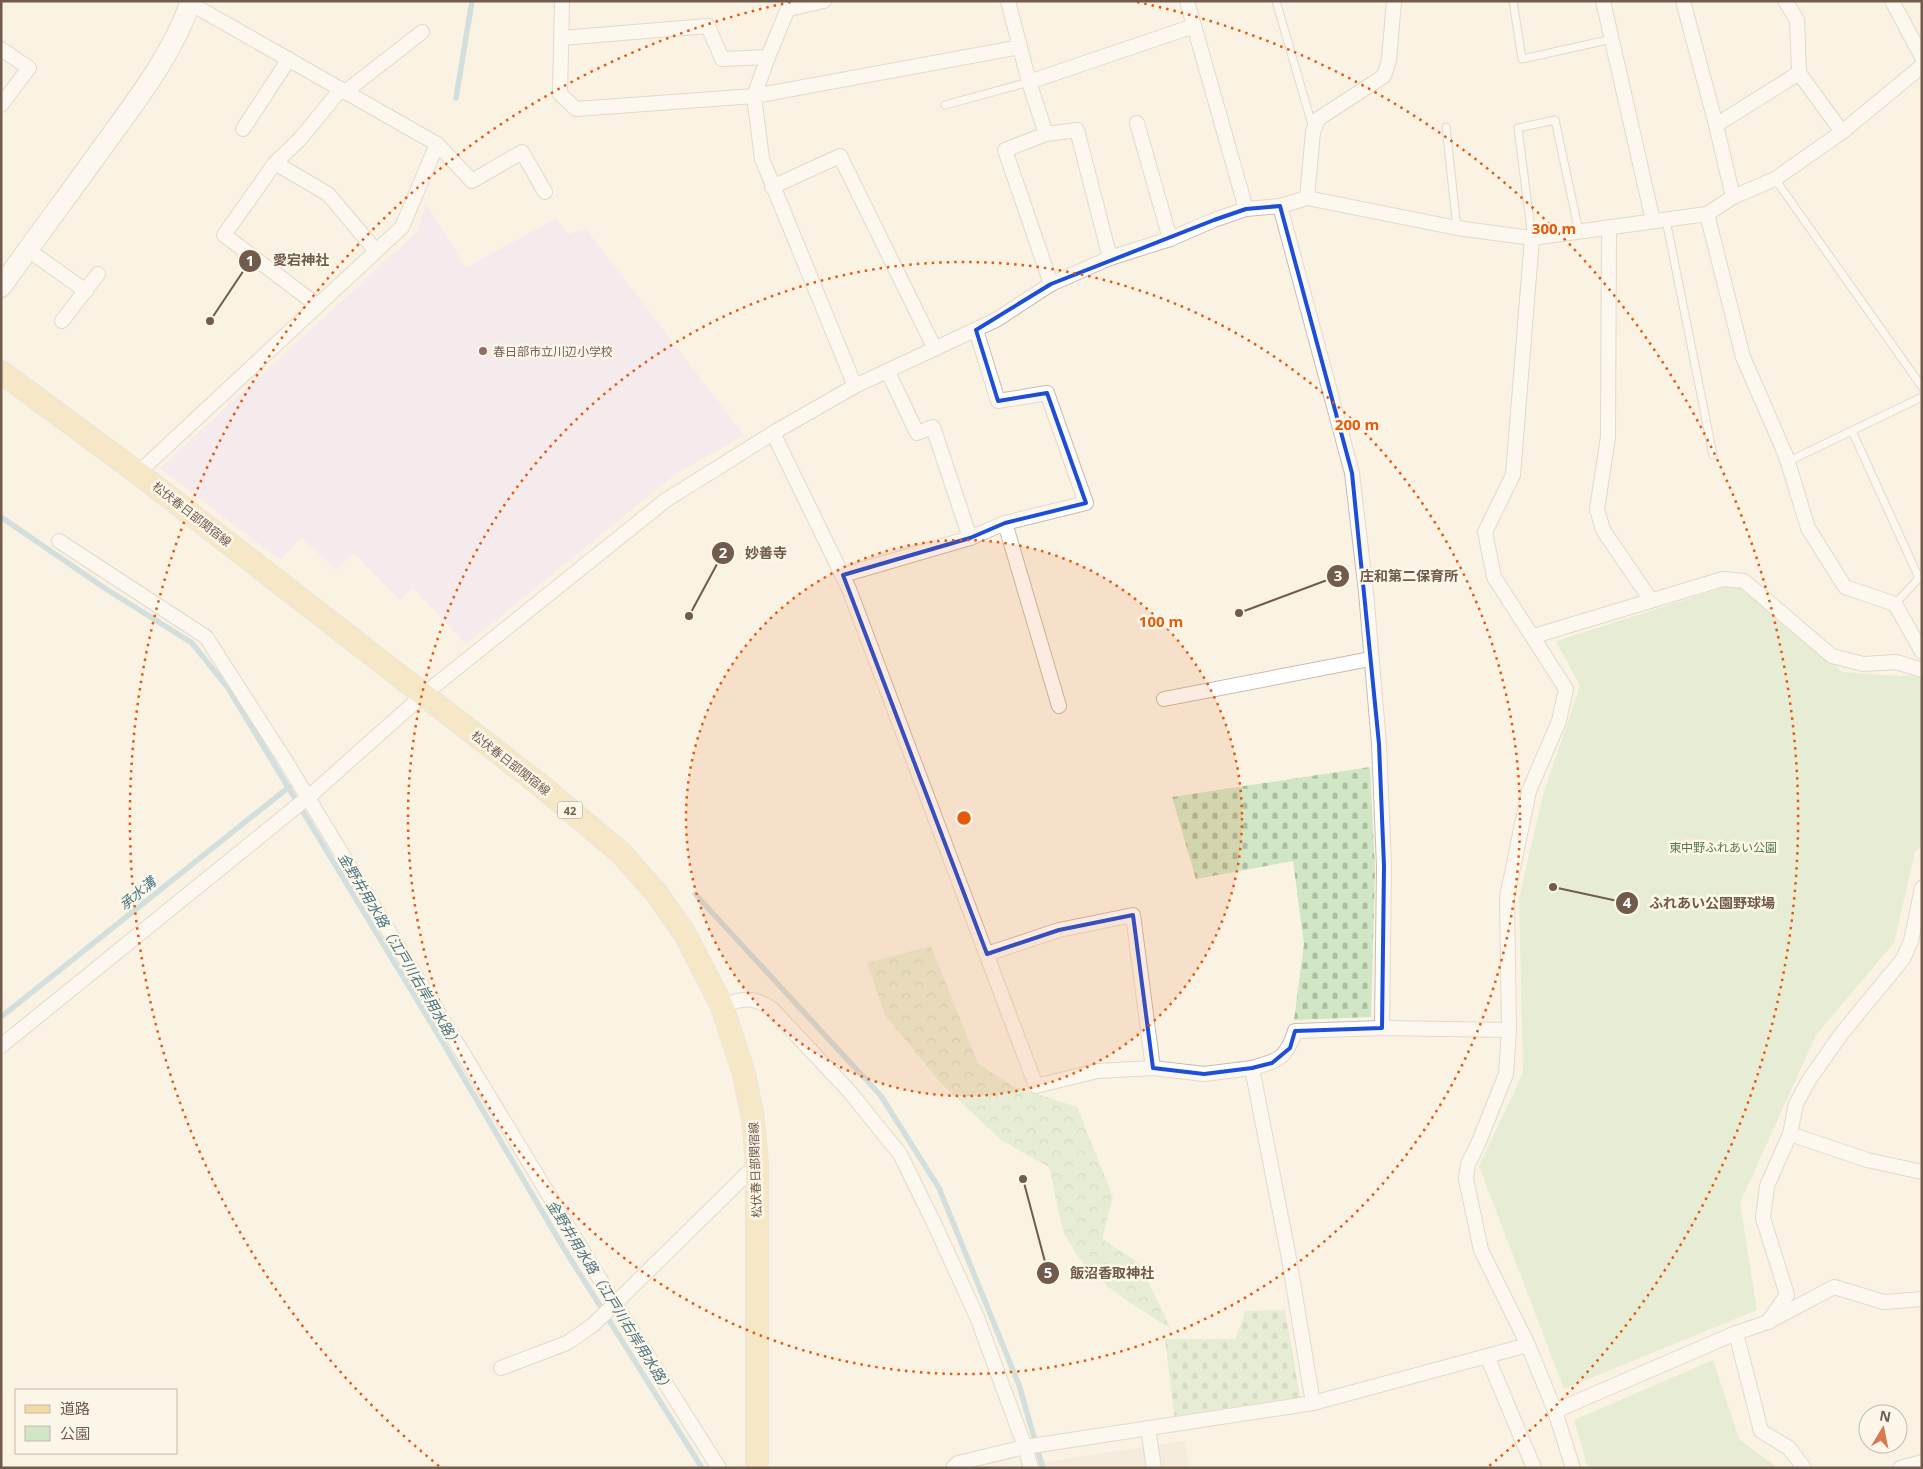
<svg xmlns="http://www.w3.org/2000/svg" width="1923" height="1469" font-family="'Open Sans','Noto Sans JP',sans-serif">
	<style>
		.residential { fill: #f1e5d4 }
		.education { fill: #f0e1f6 }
		.green { fill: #d0e6c4 }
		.forest { fill: url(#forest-crowns) }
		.cemetery { fill: url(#cemetery-stones) }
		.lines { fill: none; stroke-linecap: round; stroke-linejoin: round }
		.stream { stroke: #a2c8d2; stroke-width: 5.5 }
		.lane-casing { stroke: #cabbac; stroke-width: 9 }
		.street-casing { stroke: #cabbac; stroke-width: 16 }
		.secondary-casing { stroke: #cdbcaa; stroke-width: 22 }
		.primary-casing { stroke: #dad4d0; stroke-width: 24 }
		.lane { stroke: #fff; stroke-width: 7 }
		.street { stroke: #fff; stroke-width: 14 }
		.secondary { stroke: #fff; stroke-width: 20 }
		.primary { stroke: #f2daa3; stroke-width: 22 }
		.marked { fill: none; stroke: #1d4ed8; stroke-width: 4; stroke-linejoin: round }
		.ring { fill: none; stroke: #e8590c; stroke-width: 2.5; stroke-dasharray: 2.5 5 }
		.education-dot { fill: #8d6e63; stroke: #fdf7ea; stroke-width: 2 }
		.labels { text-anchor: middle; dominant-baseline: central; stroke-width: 5; stroke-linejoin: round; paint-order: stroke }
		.shield { fill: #fdf7ea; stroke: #9a8a7b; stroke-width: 1 }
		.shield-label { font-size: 11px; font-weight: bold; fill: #705b4c }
		.education-label { font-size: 12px; fill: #785e54; stroke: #fdf7ea; text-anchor: start }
		.street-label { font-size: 12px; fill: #705b4c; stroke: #fdf7ea }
		.park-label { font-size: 12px; fill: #547a49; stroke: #fdf7ea }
		.water-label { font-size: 14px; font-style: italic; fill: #487481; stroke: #fdf7ea }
		.centre { fill: #e8590c; stroke: #fdf7ea; stroke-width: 2.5 }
		.ring-label { font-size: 15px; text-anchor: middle; font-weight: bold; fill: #e8590c; stroke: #fdf7ea; stroke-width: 5; stroke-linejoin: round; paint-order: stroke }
		.leader { fill: none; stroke: #705b4c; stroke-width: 2 }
		.callout-dot { fill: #705b4c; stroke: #fdf7ea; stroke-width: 2 }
		.mark-label { font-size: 15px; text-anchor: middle; font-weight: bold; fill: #fff }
		.callout-label { font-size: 14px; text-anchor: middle; font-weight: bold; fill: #705b4c; stroke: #fdf7ea; stroke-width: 5; stroke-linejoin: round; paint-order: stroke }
	</style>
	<defs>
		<pattern id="forest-crowns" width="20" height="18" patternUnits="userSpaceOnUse" patternTransform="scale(1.25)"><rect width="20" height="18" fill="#d0e6c4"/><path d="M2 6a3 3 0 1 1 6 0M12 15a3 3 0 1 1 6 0" fill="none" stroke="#adbda1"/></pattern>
		<pattern id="cemetery-stones" width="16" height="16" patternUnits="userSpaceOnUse" patternTransform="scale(1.25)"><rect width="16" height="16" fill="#d0e6c4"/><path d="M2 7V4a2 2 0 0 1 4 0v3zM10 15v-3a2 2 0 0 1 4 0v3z" fill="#adbda1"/></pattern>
	</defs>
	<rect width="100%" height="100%" fill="#faf3e4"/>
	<polygon class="residential" points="1184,1441 1190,1468 1002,1468"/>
	<polygon class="education" points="426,203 466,268 556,218 568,234 586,229 744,435 676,474 466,644 413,588 400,601 354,553 336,570 302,538 280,560 160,468 417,232"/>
	<g class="green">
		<polygon points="1744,581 1842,672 1898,676 1922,675 1922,846 1915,852 1894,943 1816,1035 1740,1203 1757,1310 1564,1389 1479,1166 1523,1073 1519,898 1543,795 1580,686 1556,641"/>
		<polygon points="1713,1360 1739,1439 1778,1468 1588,1468 1574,1420"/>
	</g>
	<path class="forest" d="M931,946L978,1064L1013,1086L1077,1107L1113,1197L1102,1239L1139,1263L1171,1329C1130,1302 1076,1274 1061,1223C1056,1204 1054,1185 1049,1167L1001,1140L940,1082L885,1015L867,963Z"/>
	<g class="cemetery">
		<polygon points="1370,767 1375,870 1371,1017 1294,1020 1304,944 1293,861 1196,879 1172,797"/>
		<polygon points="1285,1310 1300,1397 1174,1416 1165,1339 1236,1339 1245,1311"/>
	</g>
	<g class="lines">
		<g class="stream">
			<polyline points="456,98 472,1"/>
			<polyline points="1,517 106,589 192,643 228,688 445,1046 563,1247 702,1468"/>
			<polyline points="695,894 881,1096 939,1188 1019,1385 1043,1468"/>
			<polyline points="1,1017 289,787"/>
		</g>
		<defs>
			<g id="lane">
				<polyline points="1276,1 1313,128"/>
				<polyline points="1513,1 1522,59 1612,39"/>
				<polyline points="945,105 1029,82"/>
				<polyline points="1446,127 1457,228"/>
				<polyline points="1775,179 1922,387"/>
				<polyline points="1666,220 1713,455"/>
				<polyline points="1532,238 1518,128 1555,120 1579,232"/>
				<polyline points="1852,431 1919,578 1895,604"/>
				<polyline points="1787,462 1922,397"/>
			</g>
			<g id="street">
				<polyline points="562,1 560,94 576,109 754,96 1020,47"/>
				<polyline points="791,1 768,57 754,96 762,159 855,386"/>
				<polyline points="1008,1 1029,82 1046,134 1077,130 1110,258"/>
				<polyline points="1187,1 1246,209"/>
				<polyline points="1603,1 1653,221"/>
				<polyline points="1683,1 1716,125 1733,197"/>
				<polyline points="1785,1 1797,20 1799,73 1842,132"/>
				<polyline points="1892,1 1922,57"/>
				<polyline points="789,9 824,1"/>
				<polyline points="561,38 708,26 722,59 768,57"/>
				<polyline points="1,49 29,68 1,105"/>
				<polyline points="1029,82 1194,26"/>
				<polyline points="345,92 422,32"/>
				<polyline points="1137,123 1170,239"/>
				<polyline points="1716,125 1799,73"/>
				<polyline points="243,129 289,59"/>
				<polyline points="1046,134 1005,150 1051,284"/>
				<polyline points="437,144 472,181 522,152 545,192"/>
				<polyline points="275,163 328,194 376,251"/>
				<polyline points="772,187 840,156 935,349"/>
				<polyline points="1307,198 1313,132 1318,119 1384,76 1389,60 1394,1"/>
				<polyline points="1280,206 1352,473 1366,592 1379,744 1384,866 1382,1028"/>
				<polyline points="1707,214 1743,357 1786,456 1808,528 1845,587 1895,604 1922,652"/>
				<polyline points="1609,227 1608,437 1597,509 1603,530 1650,599"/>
				<polyline points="1532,238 1513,475 1485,532 1494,577 1566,689 1559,721 1529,791 1507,897 1509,1030 1506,1074 1478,1144 1468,1164 1466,1179 1481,1250 1528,1345 1555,1411 1573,1468"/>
				<polyline points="28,250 86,291"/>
				<polyline points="317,305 224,235 275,163 300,139 341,89"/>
				<polyline points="62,321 98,274"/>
				<polyline points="976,330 998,401 1047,393 1086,503 1005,523"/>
				<polyline points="888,372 917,433 933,427 970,538"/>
				<polyline points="773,433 849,589 1036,1086 1097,1071 1153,1068 1204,1074 1252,1068"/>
				<polyline points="138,473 402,227 437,144 186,1"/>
				<polyline points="59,541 206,637 285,760 615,1304 719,1468"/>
				<polyline points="843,575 970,538 1005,523 1059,706"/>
				<polyline points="1534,636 1723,579 1744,581 1832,656 1863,664 1896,662 1922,670"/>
				<polyline points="1164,699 1370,659"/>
				<polyline points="987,954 1059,930 1133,915 1153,1068"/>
				<path d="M722,1006C744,998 753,996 772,1009L849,1091L900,1154L933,1221L977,1317L1025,1447L1031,1468"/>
				<polyline points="1,1046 312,794 423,695 666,500 773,433 855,386 996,320 1051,284 1110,258 1170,239 1214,220 1246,209 1280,206 1307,198 1457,228 1532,238 1707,214 1733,197 1775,179 1842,132 1922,66"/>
				<polyline points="1790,1134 1867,1160 1922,1172"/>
				<polyline points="1768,1322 1787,1295 1763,1218 1767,1186 1790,1134 1796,1104 1809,1080 1842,1033 1903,959 1911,941 1922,888"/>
				<polyline points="1736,1333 1761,1431 1789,1448 1804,1468"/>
				<polyline points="1487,1356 1534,1468"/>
				<polyline points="501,1368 567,1343 593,1325 757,1164"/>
				<path d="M1313,1403L1288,1253L1252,1068C1278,1061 1287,1058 1295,1031L1382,1028L1509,1030"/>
				<polyline points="1555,1411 1736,1333 1768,1322 1834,1287 1884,1302 1922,1299"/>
				<polyline points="1148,1428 1154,1468"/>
				<polyline points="953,1468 958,1463 1025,1447 1313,1403 1528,1345"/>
				<polyline points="1900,1468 1922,1462"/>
			</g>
			<path id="secondary" d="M1,287C36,238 72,190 107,141C139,97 173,53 191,1"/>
			<polyline id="primary" points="1,372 138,473 540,785 622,854 657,894 685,934 722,1006 744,1074 753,1118 757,1164 757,1468"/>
		</defs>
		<use href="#lane" class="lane-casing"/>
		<use href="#street" class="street-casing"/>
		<use href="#secondary" class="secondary-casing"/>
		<use href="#primary" class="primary-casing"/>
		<use href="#lane" class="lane"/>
		<use href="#street" class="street"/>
		<use href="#secondary" class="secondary"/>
		<use href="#primary" class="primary"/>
	</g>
	<path d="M0 0H1923V1469H0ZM1280,206L1352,473L1379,744L1384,866L1382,1028L1295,1031L1290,1048L1272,1063L1252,1068L1204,1074L1153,1068L1133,915L1059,930L987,954L843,575L970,538L1005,523L1086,503L1047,393L998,401L976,330L1051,284L1214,220L1246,209Z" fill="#faf3e4" fill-opacity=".55" fill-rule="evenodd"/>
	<path class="marked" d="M1280,206L1352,473L1379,744L1384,866L1382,1028L1295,1031L1290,1048L1272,1063L1252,1068L1204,1074L1153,1068L1133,915L1059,930L987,954L843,575L970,538L1005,523L1086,503L1047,393L998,401L976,330L1051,284L1214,220L1246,209Z"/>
	<circle cx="964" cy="818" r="278" fill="#e8590c" fill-opacity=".12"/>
	<g class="ring">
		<circle cx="964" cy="818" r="278"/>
		<circle cx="964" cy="818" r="556"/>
		<path d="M439 1466A834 834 0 0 1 791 2M1137 2A834 834 0 0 1 1489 1466"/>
	</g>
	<circle class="education-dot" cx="483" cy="351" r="5"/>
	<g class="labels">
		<rect class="shield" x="557.5" y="801.5" width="25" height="17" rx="4"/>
		<g class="shield-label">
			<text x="570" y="810">42</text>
		</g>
		<g class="education-label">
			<text x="493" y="351">春日部市立川辺小学校</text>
		</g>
		<g class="street-label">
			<text transform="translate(192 514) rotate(38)">松伏春日部関宿線</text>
			<text transform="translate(511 763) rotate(38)">松伏春日部関宿線</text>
			<text transform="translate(755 1170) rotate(-92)">松伏春日部関宿線</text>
		</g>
		<g class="park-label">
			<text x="1723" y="847">東中野ふれあい公園</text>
		</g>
		<g class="water-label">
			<text transform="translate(137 893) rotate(-39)">承水溝</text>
			<text transform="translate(400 950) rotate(59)">金野井用水路（江戸川右岸用水路）</text>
			<text transform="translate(610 1296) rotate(58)">金野井用水路（江戸川右岸用水路）</text>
		</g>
	</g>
	<circle cx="964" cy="818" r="8" class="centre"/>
	<g class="ring-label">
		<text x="1554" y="234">300 m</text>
		<text x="1357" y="430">200 m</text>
		<text x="1161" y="627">100 m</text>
	</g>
	<path class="leader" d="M210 321L250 261M689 616L723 553M1239 613L1338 576M1553 887L1627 903M1023 1179L1048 1273"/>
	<g class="callout-dot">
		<circle cx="210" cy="321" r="5"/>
		<circle cx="689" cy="616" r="5"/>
		<circle cx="1239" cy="613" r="5"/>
		<circle cx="1553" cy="887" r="5"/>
		<circle cx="1023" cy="1179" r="5"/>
		<circle cx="250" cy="261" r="12"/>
		<circle cx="723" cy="553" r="12"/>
		<circle cx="1338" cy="576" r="12"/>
		<circle cx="1627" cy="903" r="12"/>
		<circle cx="1048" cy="1273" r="12"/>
	</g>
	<g class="mark-label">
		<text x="250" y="266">1</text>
		<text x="723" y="558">2</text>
		<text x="1338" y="581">3</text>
		<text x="1627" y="908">4</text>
		<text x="1048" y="1278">5</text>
	</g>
	<g class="callout-label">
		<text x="301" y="265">愛宕神社</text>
		<text x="766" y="558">妙善寺</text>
		<text x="1409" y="581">庄和第二保育所</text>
		<text x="1712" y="908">ふれあい公園野球場</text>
		<text x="1112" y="1278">飯沼香取神社</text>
	</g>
	<rect width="1923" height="1469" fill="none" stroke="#705b4c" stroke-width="5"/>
	<rect x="15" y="1389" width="162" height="65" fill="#fdf7ea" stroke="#c5b9ab"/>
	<rect x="25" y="1405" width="25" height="8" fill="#f2daa3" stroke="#c5b9ab"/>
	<text x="60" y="1414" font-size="15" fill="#705b4c">道路</text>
	<rect x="25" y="1426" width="25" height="15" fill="#d0e6c4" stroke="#c5b9ab"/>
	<text x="60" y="1439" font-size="15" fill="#705b4c">公園</text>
	<g transform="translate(1883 1429) rotate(10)"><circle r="24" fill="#fdf7ea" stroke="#c5b9ab"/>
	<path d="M0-4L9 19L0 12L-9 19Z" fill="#d87a55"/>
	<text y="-8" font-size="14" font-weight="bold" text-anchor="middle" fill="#705b4c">N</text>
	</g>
</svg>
